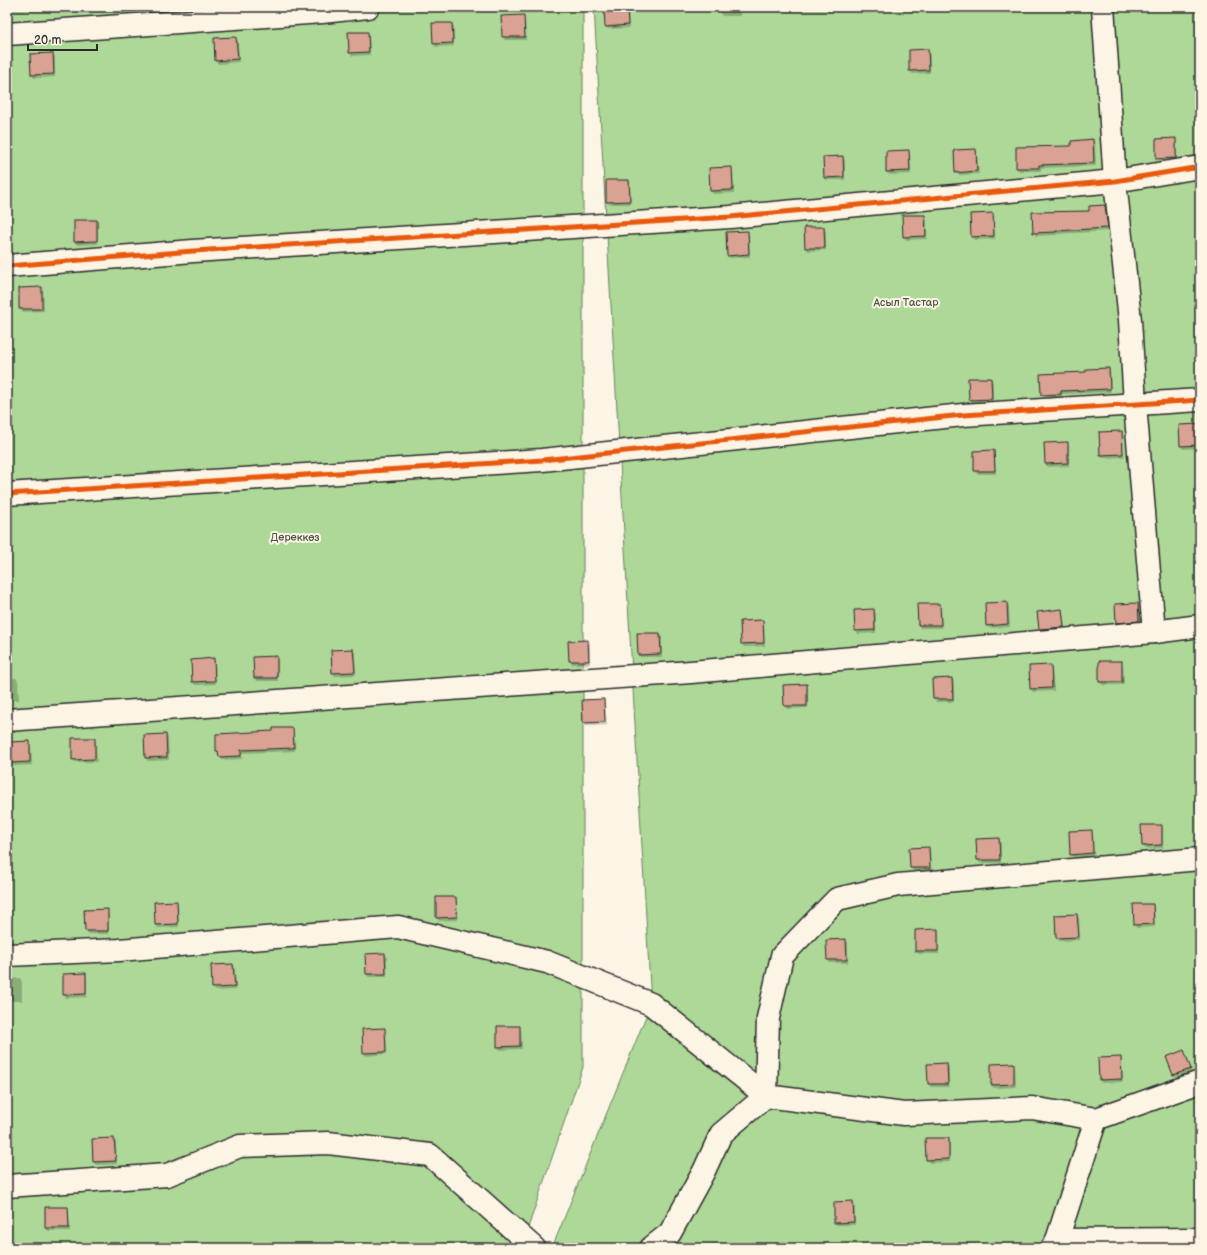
<svg xmlns="http://www.w3.org/2000/svg" width="1207" height="1255" font-family="'Balsamiq Sans',sans-serif">
	<style>
		.garden { fill: #add897; stroke: #6c8261 }
		.shadow { fill: #0003 }
		.building { fill: #d9a292; stroke: #2b2b2b }
		.lines { fill: none; stroke-linecap: round; stroke-linejoin: round }
		.street-casing { stroke: #2b2b2b; stroke-width: 25 }
		.street { stroke: #fcf5e5; stroke-width: 22 }
		.cycleway-casing { stroke: #fcf5e5; stroke-width: 8 }
		.cycleway { stroke: #e8590c; stroke-width: 5 }
		.labels { text-anchor: middle; dominant-baseline: central; stroke-width: 4; stroke-linejoin: round; paint-order: stroke }
		.park-label { font-size: 11px; fill: #4c5646; stroke: #fcf5e5 }
	</style>
	<rect width="100%" height="100%" fill="#fcf5e5"/>
	<filter id="ink" filterUnits="userSpaceOnUse"><feTurbulence type="fractalNoise" baseFrequency=".025" numOctaves="2"/><feDisplacementMap in="SourceGraphic" scale="8" xChannelSelector="R" yChannelSelector="G"/><feConvolveMatrix kernelMatrix="1 2 1 2 8 2 1 2 1" color-interpolation-filters="sRGB"/></filter>
	<g filter="url(#ink)">
		<g class="garden">
			<polygon points="7,7 583,7 583,1067 521,1248 7,1248"/>
			<polygon points="594,7 1200,7 1200,1248 552,1248 651,1004"/>
		</g>
		<g class="shadow">
			<polygon points="605,7 628,7 629,28 608,29 606,26"/>
			<polygon points="720,7 740,7 740,16 722,16 720,13"/>
			<polygon points="783,7 806,7 806,10 784,11"/>
			<polygon points="851,7 873,7 874,10 853,11"/>
			<polygon points="524,16 525,20 526,40 505,40 503,37"/>
			<polygon points="452,24 454,27 454,46 436,47 434,44"/>
			<polygon points="368,33 369,36 370,55 352,56 350,53"/>
			<polygon points="236,38 238,41 239,62 218,64 216,61"/>
			<polygon points="928,50 930,54 930,73 912,74 910,70"/>
			<polygon points="53,54 55,57 55,77 34,78 32,75"/>
			<polygon points="1175,139 1177,142 1177,159 1159,160 1157,157"/>
			<polygon points="1093,140 1095,144 1096,166 1041,168 1041,171 1019,171 1017,168 1017,148 1072,147"/>
			<polygon points="976,150 977,153 979,174 958,175 956,172"/>
			<polygon points="908,151 910,154 911,174 889,175 887,172"/>
			<polygon points="843,157 845,161 845,180 827,180 825,177"/>
			<polygon points="731,168 733,171 734,193 713,194 711,191"/>
			<polygon points="629,181 630,184 631,204 609,204 607,201"/>
			<polygon points="1104,206 1106,210 1109,231 1057,234 1057,235 1036,236 1034,233"/>
			<polygon points="992,214 994,217 995,239 974,240 972,237"/>
			<polygon points="925,216 927,219 927,239 906,240 904,236"/>
			<polygon points="96,221 98,224 98,244 77,245 75,241"/>
			<polygon points="824,228 826,231 826,250 808,251 806,248"/>
			<polygon points="747,232 749,235 750,257 730,258 728,255"/>
			<polygon points="41,288 43,291 44,311 22,312 20,309"/>
			<polygon points="1109,369 1110,372 1111,392 1062,394 1062,397 1044,398 1042,394 1087,373"/>
			<polygon points="991,379 993,382 993,402 972,403 970,399"/>
			<polygon points="1200,425 1200,448 1183,449 1181,446"/>
			<polygon points="1121,432 1123,435 1124,457 1103,458 1101,455 1100,433"/>
			<polygon points="1067,443 1069,446 1069,466 1048,467 1046,464"/>
			<polygon points="993,451 995,454 996,474 977,474 975,471 975,452"/>
			<polygon points="1007,603 1009,606 1010,627 989,628 987,625"/>
			<polygon points="1137,604 1139,607 1140,624 1119,626 1117,622"/>
			<polygon points="940,605 941,608 942,628 920,628 919,625"/>
			<polygon points="874,610 876,614 876,633 858,634 856,631"/>
			<polygon points="1061,610 1063,613 1065,630 1042,632 1040,629 1038,613"/>
			<polygon points="762,621 764,624 765,646 744,647 742,644"/>
			<polygon points="660,634 662,637 662,657 640,657 639,654"/>
			<polygon points="588,641 590,644 590,664 572,664 570,661"/>
			<polygon points="353,650 355,653 356,675 335,676 333,673"/>
			<polygon points="276,657 278,661 278,681 257,681 255,678"/>
			<polygon points="213,659 215,662 216,684 195,685 193,682 192,660"/>
			<polygon points="1100,662 1121,662 1123,665 1124,685 1102,685 1100,682"/>
			<polygon points="1051,666 1052,669 1054,691 1033,692 1031,689"/>
			<polygon points="7,678 16,678 18,681 19,700 7,700"/>
			<polygon points="952,679 954,682 954,702 936,702 934,699 933,680"/>
			<polygon points="806,685 808,688 808,708 787,709 785,706"/>
			<polygon points="604,700 605,703 607,725 586,726 584,723"/>
			<polygon points="293,729 294,732 295,751 242,753 242,759 222,760 217,751 274,732"/>
			<polygon points="166,735 168,738 169,760 148,761 146,758 145,736"/>
			<polygon points="94,739 96,742 97,762 75,762 73,759"/>
			<polygon points="29,742 31,746 32,765 13,766 11,762"/>
			<polygon points="1161,826 1163,829 1163,848 1145,849 1143,846"/>
			<polygon points="1091,831 1093,834 1094,856 1073,857 1071,854"/>
			<polygon points="999,839 1001,842 1001,863 979,863 978,860"/>
			<polygon points="929,848 930,851 931,871 913,871 911,868 910,849"/>
			<polygon points="455,898 457,901 458,920 439,921 437,918"/>
			<polygon points="176,902 178,905 179,927 158,928 156,925"/>
			<polygon points="1153,905 1154,908 1155,927 1136,928 1135,925"/>
			<polygon points="107,910 109,914 109,934 88,934 86,931"/>
			<polygon points="1077,915 1079,918 1080,940 1059,941 1057,938 1056,916"/>
			<polygon points="937,930 939,934 939,954 918,954 916,951"/>
			<polygon points="846,940 848,943 848,963 830,963 828,960 827,941"/>
			<polygon points="385,954 387,957 387,977 368,977 367,974"/>
			<polygon points="233,965 235,968 236,990 215,991 213,988"/>
			<polygon points="85,974 87,977 87,997 66,998 64,995"/>
			<polygon points="20,978 22,982 22,1001 7,1001 7,979"/>
			<polygon points="498,1027 519,1027 521,1030 522,1049 500,1050 498,1047"/>
			<polygon points="384,1029 386,1033 387,1054 366,1056 364,1052"/>
			<polygon points="1186,1055 1192,1072 1176,1078 1168,1058"/>
			<polygon points="1120,1058 1122,1061 1123,1082 1102,1083 1100,1080 1099,1059"/>
			<polygon points="947,1064 949,1067 949,1087 931,1087 929,1084 928,1065"/>
			<polygon points="1013,1064 1015,1067 1016,1087 994,1088 992,1085"/>
			<polygon points="114,1139 116,1142 117,1164 96,1165 94,1162 93,1140"/>
			<polygon points="948,1139 950,1142 950,1162 929,1163 927,1159"/>
			<polygon points="853,1202 855,1206 855,1225 837,1225 835,1222"/>
			<polygon points="46,1208 67,1208 69,1211 70,1231 48,1231 46,1228"/>
		</g>
		<g class="building">
			<polygon points="604,7 627,7 628,25 605,27"/>
			<polygon points="524,15 525,37 502,37 501,16"/>
			<polygon points="432,23 452,23 453,43 433,44"/>
			<polygon points="348,32 368,32 369,52 349,53"/>
			<polygon points="236,37 238,59 215,61 214,38"/>
			<polygon points="928,49 929,70 909,71 909,50"/>
			<polygon points="53,53 54,74 31,75 30,54"/>
			<polygon points="1176,138 1176,158 1156,159 1156,139"/>
			<polygon points="1093,139 1094,163 1039,165 1039,168 1016,168 1016,147 1071,146 1071,141"/>
			<polygon points="976,149 977,171 955,173 954,150"/>
			<polygon points="909,150 910,171 886,172 886,151"/>
			<polygon points="843,156 844,177 824,178 823,157"/>
			<polygon points="732,167 733,190 710,191 709,168"/>
			<polygon points="606,180 629,180 630,201 606,202"/>
			<polygon points="1105,205 1108,228 1056,231 1056,232 1033,233 1032,212 1089,211 1089,206"/>
			<polygon points="993,213 994,236 971,237 970,214"/>
			<polygon points="902,215 925,215 926,236 903,237"/>
			<polygon points="74,220 97,220 97,241 74,242"/>
			<polygon points="804,227 824,227 825,248 805,248"/>
			<polygon points="748,231 749,254 727,256 726,232"/>
			<polygon points="42,287 42,309 19,309 19,288"/>
			<polygon points="1109,368 1110,389 1061,391 1061,394 1041,395 1040,374 1086,372 1086,369"/>
			<polygon points="968,378 991,378 992,399 969,400"/>
			<polygon points="1200,424 1200,445 1180,446 1179,425"/>
			<polygon points="1122,431 1123,454 1100,455 1099,432"/>
			<polygon points="1068,442 1068,463 1045,464 1044,443"/>
			<polygon points="994,450 995,471 974,471 974,451"/>
			<polygon points="1007,602 1008,624 986,626 985,603"/>
			<polygon points="1138,603 1139,621 1116,623 1115,604"/>
			<polygon points="917,604 940,604 941,625 918,625"/>
			<polygon points="874,609 875,630 855,631 854,610"/>
			<polygon points="1062,609 1064,627 1039,629 1037,612"/>
			<polygon points="763,620 764,643 741,644 740,621"/>
			<polygon points="637,633 660,633 661,654 638,655"/>
			<polygon points="588,640 589,661 569,661 568,641"/>
			<polygon points="353,649 355,672 332,673 331,650"/>
			<polygon points="277,656 277,678 254,678 253,657"/>
			<polygon points="214,658 215,681 192,682 191,660"/>
			<rect x="1099" y="661" width="23" height="21"/>
			<polygon points="1051,665 1052,688 1030,689 1029,666"/>
			<polygon points="952,678 953,699 933,699 932,679"/>
			<polygon points="807,684 807,706 784,706 783,685"/>
			<polygon points="604,699 605,722 583,723 582,700"/>
			<polygon points="273,728 293,728 294,748 241,750 241,756 219,757 218,751 216,751 216,734 273,731"/>
			<polygon points="166,734 167,757 145,758 144,735"/>
			<polygon points="72,738 95,738 95,759 72,760"/>
			<polygon points="30,741 30,762 10,763 9,742"/>
			<polygon points="1141,825 1162,825 1162,845 1142,846"/>
			<polygon points="1092,830 1093,853 1070,855 1069,831"/>
			<polygon points="999,838 1000,860 977,860 976,839"/>
			<polygon points="929,847 930,868 910,868 909,848"/>
			<polygon points="436,897 456,897 457,917 436,918"/>
			<polygon points="177,901 178,924 155,925 154,902"/>
			<polygon points="1133,904 1153,904 1154,924 1134,925"/>
			<polygon points="108,909 108,931 85,931 84,910"/>
			<polygon points="1077,914 1079,937 1056,938 1055,915"/>
			<polygon points="938,929 938,951 915,951 915,930"/>
			<polygon points="846,939 847,960 827,960 826,940"/>
			<polygon points="385,953 386,974 366,974 365,954"/>
			<polygon points="233,964 235,987 212,988 211,965"/>
			<polygon points="86,973 86,994 63,995 63,974"/>
			<polygon points="497,1026 520,1026 520,1046 497,1047"/>
			<polygon points="385,1028 386,1052 363,1053 362,1029"/>
			<polygon points="1184,1050 1191,1069 1173,1075 1166,1057"/>
			<polygon points="1121,1057 1122,1079 1099,1080 1098,1058"/>
			<polygon points="947,1063 948,1084 928,1084 927,1064"/>
			<polygon points="1014,1063 1014,1084 991,1085 991,1064"/>
			<polygon points="114,1138 116,1161 93,1162 92,1139"/>
			<polygon points="925,1138 949,1138 949,1159 926,1160"/>
			<polygon points="853,1201 854,1222 834,1223 834,1202"/>
			<polygon points="45,1207 68,1207 69,1228 45,1228"/>
		</g>
		<g class="lines">
			<defs>
				<g id="street">
					<polyline points="1103,7 1115,181 1130,320 1135,404 1154,632"/>
					<polyline points="7,34 322,12 368,7"/>
					<polyline points="7,266 193,251 730,217 1115,181 1200,167"/>
					<polyline points="7,494 542,460 963,415 1200,400"/>
					<polyline points="7,720 691,672 1154,632 1200,626"/>
					<polyline points="1200,859 898,885 837,899 782,956 768,1018 766,1096 904,1114 1032,1108 1096,1119 1200,1082"/>
					<polyline points="7,955 119,950 398,927 547,962 651,1004 766,1096 721,1134 704,1171 670,1233 651,1248"/>
					<polyline points="7,1186 167,1175 240,1146 328,1143 430,1155 534,1248"/>
					<polyline points="1057,1240 1200,1239"/>
					<polyline points="1052,1248 1057,1240 1096,1119"/>
				</g>
			</defs>
			<use href="#street" class="street-casing"/>
			<use href="#street" class="street"/>
			<defs>
				<g id="cycleway">
					<polyline points="7,266 193,251 730,217 1115,181 1200,167"/>
					<polyline points="7,494 542,460 963,415 1200,400"/>
				</g>
			</defs>
			<use href="#cycleway" class="cycleway-casing"/>
			<use href="#cycleway" class="cycleway"/>
		</g>
	</g>
	<g class="labels">
		<g class="park-label">
			<text x="906" y="302">Асыл Тастар</text>
			<text x="295" y="537">Дереккөз</text>
		</g>
	</g>
	<rect width="1207" height="1255" fill="none" stroke="#fcf5e5" stroke-width="24"/>
	<rect x="12" y="12" width="1183" height="1231" fill="none" stroke="#2b2b2b" stroke-width="1.5" filter="url(#ink)"/>
	<path d="M28 44v6h69v-6" fill="none" stroke="#2b2b2b" stroke-width="2"/>
	<text x="34" y="44" font-size="12" fill="#2b2b2b" stroke="#fcf5e5" stroke-width="3" paint-order="stroke">20 m</text>
</svg>
